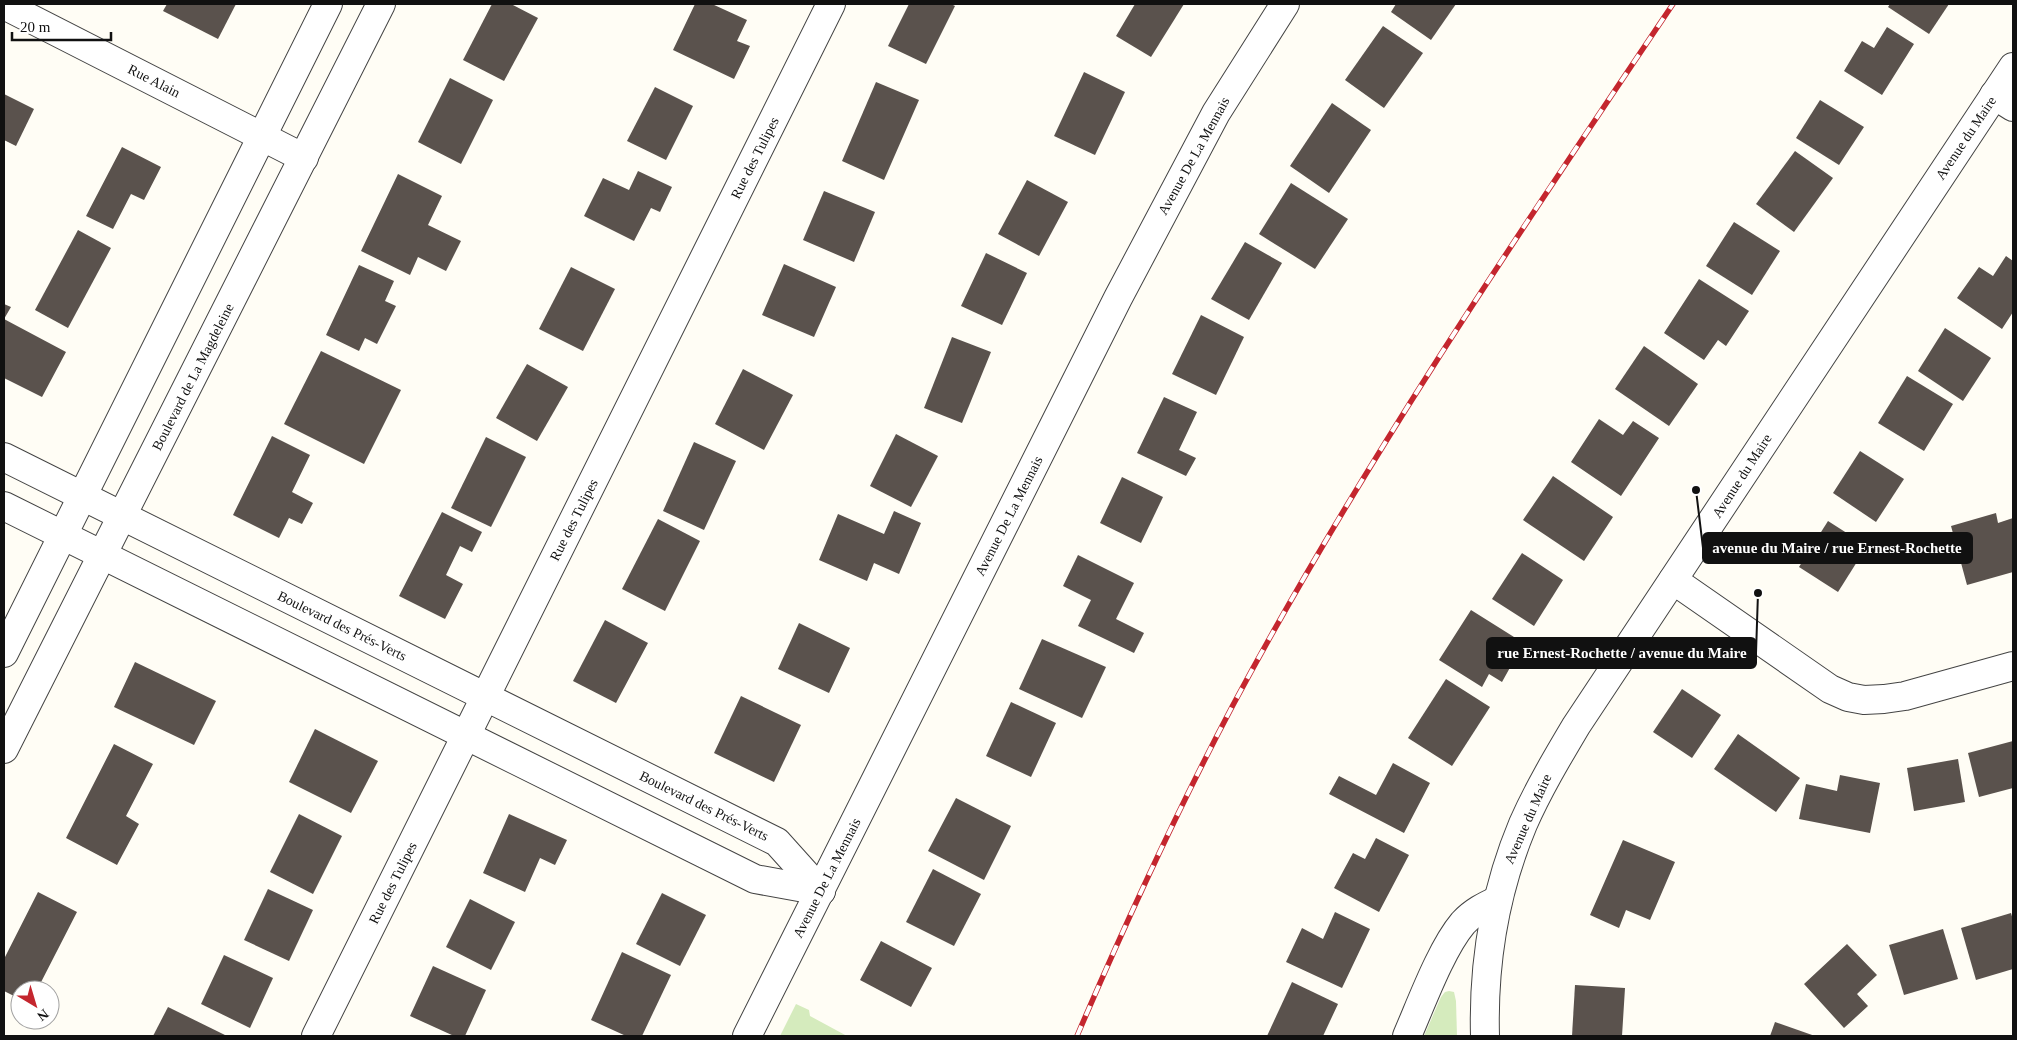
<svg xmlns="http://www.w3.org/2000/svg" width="2017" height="1040" font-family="Georgia,serif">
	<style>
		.green { fill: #d5ebbd }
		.building { fill: #5a524d }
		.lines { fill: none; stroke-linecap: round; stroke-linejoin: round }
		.minor-casing { stroke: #444; stroke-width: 30 }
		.minor { stroke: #fff; stroke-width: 28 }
		.rail-casing { stroke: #c4262e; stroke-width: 5.5 }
		.rail { stroke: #fff; stroke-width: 4; stroke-dasharray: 11; stroke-linecap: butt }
		.labels { text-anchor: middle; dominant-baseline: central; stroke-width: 5; stroke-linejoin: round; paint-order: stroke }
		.street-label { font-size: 14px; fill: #111; stroke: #fff }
		.leader { fill: none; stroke: #111; stroke-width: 2 }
		.callout-dot { fill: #111; stroke: #fff; stroke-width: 2 }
		.callout { fill: #111; stroke: #111; stroke-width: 2 }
		.callout-label { font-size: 15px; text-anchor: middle; font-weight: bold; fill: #fff }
	</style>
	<rect width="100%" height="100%" fill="#fffdf5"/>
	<g class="green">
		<polygon points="1449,991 1454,992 1456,1001 1457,1036 1424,1036 1441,997 1445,992"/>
		<polygon points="796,1004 809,1010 810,1016 847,1036 780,1036"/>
	</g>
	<g class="building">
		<polygon points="167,4 236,4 218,39 163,11"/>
		<polygon points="492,4 511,4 538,18 504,81 463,60"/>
		<polygon points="695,4 712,4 747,20 737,41 750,46 734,79 673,50"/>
		<polygon points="909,4 951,4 955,6 926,64 888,46"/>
		<polygon points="1135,4 1184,4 1151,57 1116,36"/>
		<polygon points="1396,4 1456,4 1431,40 1391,12"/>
		<polygon points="1890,4 1949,4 1929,34 1888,7"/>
		<polygon points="1383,26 1423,53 1384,108 1345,80"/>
		<polygon points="1887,27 1914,44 1882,95 1844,71 1862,41 1874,48"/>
		<polygon points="1084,72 1125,92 1095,155 1054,136"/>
		<polygon points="450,78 493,100 461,164 418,142"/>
		<polygon points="876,82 919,100 884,180 842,161"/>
		<polygon points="655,87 693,106 666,160 627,141"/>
		<polygon points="4,94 34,109 16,146 4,140"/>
		<polygon points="1820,100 1864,127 1839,165 1796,138"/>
		<polygon points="1332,103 1371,130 1329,193 1290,166"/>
		<polygon points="122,147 161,167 144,200 131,194 113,229 86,216"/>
		<polygon points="1795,151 1833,178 1794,232 1756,204"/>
		<polygon points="638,171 672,187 660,212 651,208 634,241 584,216 603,178 629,190"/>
		<polygon points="398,174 442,196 428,225 461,241 446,271 418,257 410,275 361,251"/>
		<polygon points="1027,180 1068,202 1039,256 998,234"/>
		<polygon points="1291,183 1348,219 1315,269 1259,234"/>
		<polygon points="824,191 875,212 854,262 803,240"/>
		<polygon points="1734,222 1780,251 1752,295 1706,266"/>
		<polygon points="78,230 111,248 68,328 35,310"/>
		<polygon points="1245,242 1282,263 1249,320 1211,299"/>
		<polygon points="986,253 1027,273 1002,325 961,306"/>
		<polygon points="2006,256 2013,261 2013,312 2002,329 1957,298 1979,267 1993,276"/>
		<polygon points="784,264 836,287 814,337 762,315"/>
		<polygon points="359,265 394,281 385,301 396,306 377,344 365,338 359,351 326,335"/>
		<polygon points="571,267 615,289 583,351 539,329"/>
		<polygon points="1699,279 1749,311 1726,346 1718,340 1704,360 1664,333"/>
		<polygon points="4,304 11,307 4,319 66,352 42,397 4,378"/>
		<polygon points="1201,315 1244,337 1216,395 1172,374"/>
		<polygon points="1945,328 1991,358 1963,401 1918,371"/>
		<polygon points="952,337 991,352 962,423 924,408"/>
		<polygon points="1644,346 1698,384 1669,426 1615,389"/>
		<polygon points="321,351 401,390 364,464 284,424"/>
		<polygon points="527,364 568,387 537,441 496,418"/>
		<polygon points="743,369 793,395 764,450 715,424"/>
		<polygon points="1907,376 1953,404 1924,451 1878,423"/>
		<polygon points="1164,397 1197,412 1179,450 1196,458 1186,476 1137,453"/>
		<polygon points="1599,419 1623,435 1633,421 1659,438 1621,496 1571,462"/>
		<polygon points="896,434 938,456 911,507 870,486"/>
		<polygon points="272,436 310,455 292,492 313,503 302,524 289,518 279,538 233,515"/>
		<polygon points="486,437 526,457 491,527 451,508"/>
		<polygon points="694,442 736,461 704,530 663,511"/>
		<polygon points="1860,451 1904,479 1876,522 1833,493"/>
		<polygon points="1553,476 1613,517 1584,561 1523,520"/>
		<polygon points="1122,477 1163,497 1141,543 1100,523"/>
		<polygon points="894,511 921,523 899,574 874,563 867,581 819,560 838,514 884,534"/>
		<polygon points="442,512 482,532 472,552 460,546 446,575 463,584 445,619 399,596"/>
		<polygon points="1996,513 1998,523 2013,518 2013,572 1967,585 1951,526"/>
		<polygon points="658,519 700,541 665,611 622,589"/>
		<polygon points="1828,521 1867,546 1838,592 1799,567"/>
		<polygon points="1522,553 1563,580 1534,626 1492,599"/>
		<polygon points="1078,555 1134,583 1116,619 1144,633 1134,653 1078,626 1091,600 1063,586"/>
		<polygon points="1471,610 1514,637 1502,657 1512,664 1502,682 1489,674 1482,687 1439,660"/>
		<polygon points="605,620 648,643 616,703 573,681"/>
		<polygon points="799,623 850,648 829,693 778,669"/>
		<polygon points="1042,639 1106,667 1082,718 1019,689"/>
		<polygon points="135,662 216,701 194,745 114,707"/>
		<polygon points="1446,679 1490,707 1452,766 1408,738"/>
		<polygon points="1682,689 1721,715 1692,758 1653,732"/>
		<polygon points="741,696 801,725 774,782 714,753"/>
		<polygon points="1011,702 1056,723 1031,777 986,756"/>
		<polygon points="315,729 378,761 351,813 289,782"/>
		<polygon points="1738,734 1800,778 1776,812 1714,769"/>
		<polygon points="2013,741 2013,788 1979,797 1968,753"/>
		<polygon points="114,744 153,764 126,816 139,824 117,865 66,838"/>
		<polygon points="1958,759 1965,802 1914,811 1907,768"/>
		<polygon points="1393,763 1430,783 1404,833 1329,794 1339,776 1376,795"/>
		<polygon points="1840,775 1880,783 1870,833 1799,819 1806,784 1837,791"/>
		<polygon points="956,798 1011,826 984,880 928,851"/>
		<polygon points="299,814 342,836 313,894 270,872"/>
		<polygon points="509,814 567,840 555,865 540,858 525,892 483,873"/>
		<polygon points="1376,838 1409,855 1379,912 1334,888 1353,853 1365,859"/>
		<polygon points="1623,840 1675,862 1650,920 1626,910 1619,928 1590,915"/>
		<polygon points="933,869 981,894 954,946 906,922"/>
		<polygon points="268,889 313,910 289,961 244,940"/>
		<polygon points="38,892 77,912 37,990 20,990 20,999 4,991 4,959"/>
		<polygon points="662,893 706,915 680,966 636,944"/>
		<polygon points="470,899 515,922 491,970 446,947"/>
		<polygon points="1335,912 1370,929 1342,988 1286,962 1302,928 1323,939"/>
		<polygon points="2011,913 2013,920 2013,969 1976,980 1961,928"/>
		<polygon points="1943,929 1958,979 1904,995 1889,945"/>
		<polygon points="881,941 932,968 911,1007 860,980"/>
		<polygon points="1847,944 1877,975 1857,994 1868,1006 1844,1028 1804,984"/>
		<polygon points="622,952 671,975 642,1036 626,1036 591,1020"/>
		<polygon points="224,955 273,978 250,1028 201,1004"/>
		<polygon points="433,966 486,990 465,1036 454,1036 410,1016"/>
		<polygon points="1292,982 1338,1004 1323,1036 1267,1036"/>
		<polygon points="1575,985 1625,988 1622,1036 1572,1036"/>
		<polygon points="168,1007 227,1036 153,1036"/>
		<polygon points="1775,1022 1815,1036 1770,1036"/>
	</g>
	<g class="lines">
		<defs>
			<g id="minor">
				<polyline points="4,5 304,158"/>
				<polyline points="1994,95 2013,107"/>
				<polyline points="4,457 777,842 821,891"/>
				<polyline points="4,506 755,879 821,891"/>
				<polyline points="1673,580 1830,689 1848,697 1864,700 1884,699 1905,696 2013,666"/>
				<polyline points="4,653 328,4"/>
				<polyline points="4,749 381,4"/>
				<polyline points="316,1036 831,4"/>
				<polyline points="747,1036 1118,298 1216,113 1285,4"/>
				<path d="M1407,1036C1421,1004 1441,949 1463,923C1473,912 1485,906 1498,900"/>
				<path d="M1485,1036C1483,963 1495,891 1523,824C1538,790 1557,758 1576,726L2013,67"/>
			</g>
		</defs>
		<use href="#minor" class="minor-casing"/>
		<use href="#minor" class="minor"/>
		<defs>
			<path id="rail" d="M1077,1036C1125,924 1176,813 1233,705C1363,462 1519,233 1673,4"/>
		</defs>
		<use href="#rail" class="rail-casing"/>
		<use href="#rail" class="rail"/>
	</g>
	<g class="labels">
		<g class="street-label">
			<text transform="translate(154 81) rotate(27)">Rue Alain</text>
			<text transform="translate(1966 138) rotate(-56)">Avenue du Maire</text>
			<text transform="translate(1194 156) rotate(-61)">Avenue De La Mennais</text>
			<text transform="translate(755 158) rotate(-63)">Rue des Tulipes</text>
			<text transform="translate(193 377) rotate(-63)">Boulevard de La Magdeleine</text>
			<text transform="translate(1742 476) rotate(-57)">Avenue du Maire</text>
			<text transform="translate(1009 516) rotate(-63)">Avenue De La Mennais</text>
			<text transform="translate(574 520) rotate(-63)">Rue des Tulipes</text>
			<text transform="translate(342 626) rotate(26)">Boulevard des Prés-Verts</text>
			<text transform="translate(704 806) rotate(26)">Boulevard des Prés-Verts</text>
			<text transform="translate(1528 819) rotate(-66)">Avenue du Maire</text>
			<text transform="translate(827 878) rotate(-63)">Avenue De La Mennais</text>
			<text transform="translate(393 883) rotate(-63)">Rue des Tulipes</text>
		</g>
	</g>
	<path class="leader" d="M1696 490L1703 548M1758 593L1756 653"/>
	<g class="callout-dot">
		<circle cx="1696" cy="490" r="5"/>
		<circle cx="1758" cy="593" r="5"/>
	</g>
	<g class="callout">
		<rect x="1703" y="533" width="269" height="30" rx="5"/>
		<rect x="1487" y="638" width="269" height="30" rx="5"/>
	</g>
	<g class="callout-label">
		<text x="1837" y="553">avenue du Maire / rue Ernest-Rochette</text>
		<text x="1622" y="658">rue Ernest-Rochette / avenue du Maire</text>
	</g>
	<rect width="2017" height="1040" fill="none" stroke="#111111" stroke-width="10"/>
	<g transform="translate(35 1005) rotate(142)"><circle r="24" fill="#ffffff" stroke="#a0a0a0"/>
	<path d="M0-4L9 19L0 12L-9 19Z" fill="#c4262e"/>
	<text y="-8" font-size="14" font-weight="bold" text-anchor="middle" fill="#111111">N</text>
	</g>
	<path d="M12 32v8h99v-8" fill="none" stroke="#111111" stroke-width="2.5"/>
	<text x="20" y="32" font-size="15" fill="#111111" stroke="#ffffff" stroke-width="4" paint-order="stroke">20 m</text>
</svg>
